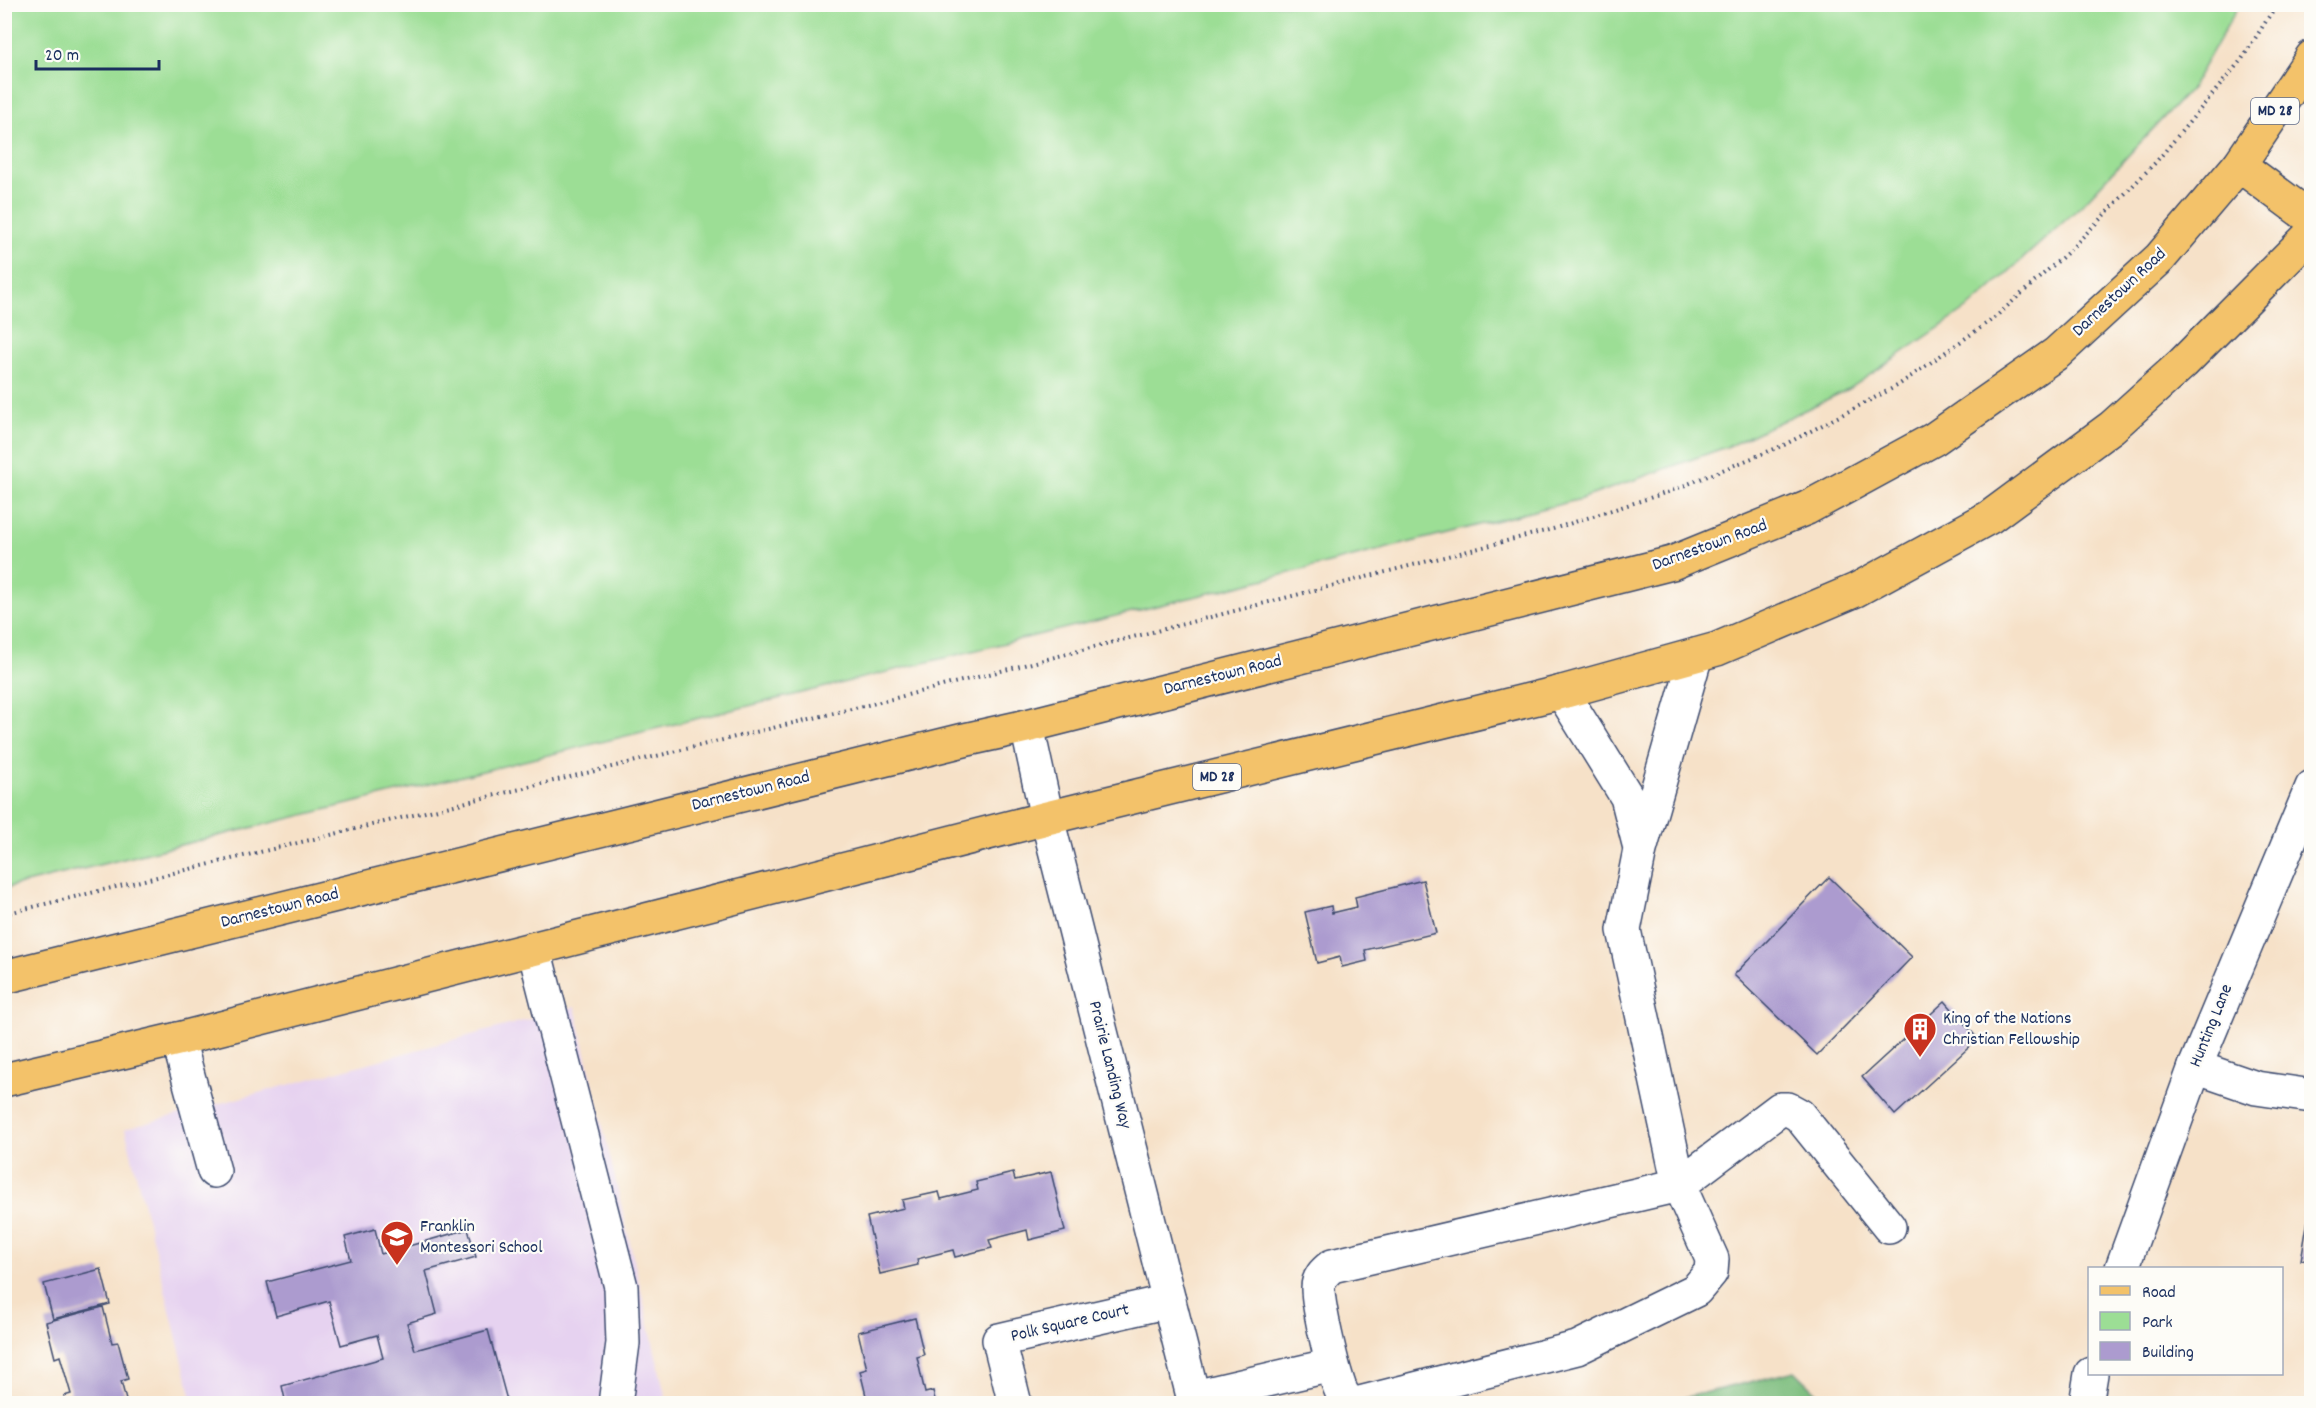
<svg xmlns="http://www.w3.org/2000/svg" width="2316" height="1408" font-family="Dekko,sans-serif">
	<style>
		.built { fill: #e6d2f0 }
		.green { fill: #9cde95; stroke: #5c867a; stroke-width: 1.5 }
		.forest { fill: #7dbd7e; stroke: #4c766e; stroke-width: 1.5 }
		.building { fill: #ac9bcf }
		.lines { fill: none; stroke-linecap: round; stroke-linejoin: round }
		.minor-casing { stroke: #3c4a6e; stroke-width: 36 }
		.major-casing { stroke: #3c4a6e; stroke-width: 36 }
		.path { stroke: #3c4a6e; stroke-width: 4; stroke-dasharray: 1.5 4.5; stroke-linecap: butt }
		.minor { stroke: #fff; stroke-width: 33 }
		.major { stroke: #f3c26a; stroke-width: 33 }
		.labels { text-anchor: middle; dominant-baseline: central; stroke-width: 4.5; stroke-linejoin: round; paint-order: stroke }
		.shield { fill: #fdfcf7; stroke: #5f6c8c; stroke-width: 1.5 }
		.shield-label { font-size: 16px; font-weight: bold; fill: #1b2f5e }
		.street-label { font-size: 18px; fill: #1b2f5e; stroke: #fdfcf7 }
		.poi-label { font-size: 18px; fill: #1b2f5e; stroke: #fdfcf7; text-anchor: start }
	</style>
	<rect width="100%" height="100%" fill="#fdfcf7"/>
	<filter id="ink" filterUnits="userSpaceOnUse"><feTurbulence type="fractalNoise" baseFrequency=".0167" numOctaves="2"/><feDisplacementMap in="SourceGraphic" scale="12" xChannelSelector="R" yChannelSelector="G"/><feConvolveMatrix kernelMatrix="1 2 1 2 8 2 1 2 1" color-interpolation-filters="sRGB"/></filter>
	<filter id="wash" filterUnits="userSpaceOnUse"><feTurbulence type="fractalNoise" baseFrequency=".008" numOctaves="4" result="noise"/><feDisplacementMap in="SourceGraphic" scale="24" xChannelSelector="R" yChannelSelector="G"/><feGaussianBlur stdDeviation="1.35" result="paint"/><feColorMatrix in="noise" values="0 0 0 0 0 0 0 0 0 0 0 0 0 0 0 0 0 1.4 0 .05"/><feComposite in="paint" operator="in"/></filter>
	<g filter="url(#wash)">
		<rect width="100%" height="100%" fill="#f6e1c8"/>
		<polygon class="built" points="575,1007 667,1403 193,1403 125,1129"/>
		<polygon class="green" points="4,5 5,4 2239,5 2192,87 2081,206 1971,306 1849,389 1729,446 1581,499 1226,589 5,888"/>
		<polygon class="forest" points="1795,1371 1828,1403 1662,1403"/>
		<g id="blocks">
			<g class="building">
				<polygon points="1829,877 1912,957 1817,1055 1734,975"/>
				<polygon points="1423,880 1436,933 1365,950 1367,961 1342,967 1340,957 1317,963 1305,912 1331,906 1332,913 1357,907 1355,897"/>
				<polygon points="1945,1001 1978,1039 1895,1115 1862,1077"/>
				<polygon points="1051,1172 1065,1231 1029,1240 1027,1230 989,1240 992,1248 955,1257 953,1250 917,1259 918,1265 880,1274 867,1217 904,1208 902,1200 939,1192 941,1199 978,1190 976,1182 1013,1173 1015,1180"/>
				<polygon points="2310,1208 2312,1261 2301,1260"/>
				<polygon points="375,1229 381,1254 468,1229 476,1257 426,1271 437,1314 407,1323 415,1350 488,1330 508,1404 286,1404 282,1386 383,1358 377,1335 341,1345 329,1301 276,1316 267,1282 351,1260 345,1237"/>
				<polygon points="101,1269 110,1304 53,1319 44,1284"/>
				<polygon points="103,1307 112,1343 118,1342 128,1379 121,1381 127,1404 66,1404 64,1396 71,1394 60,1356 55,1358 46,1322"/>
				<polygon points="915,1318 924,1355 917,1357 925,1393 933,1391 936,1404 868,1404 860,1371 867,1369 858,1332"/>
			</g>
		</g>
	</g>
	<g filter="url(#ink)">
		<use href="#blocks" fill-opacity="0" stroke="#3c4a6e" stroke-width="1.5"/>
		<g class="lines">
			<defs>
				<g id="minor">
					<path d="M1696,655L1640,850L1624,930L1679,1185L1712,1259L1711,1272L1696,1290L1577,1348L1360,1403C1353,1403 1349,1402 1344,1396C1335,1385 1318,1305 1318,1288C1318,1278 1324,1272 1332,1266L1679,1185L1780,1109H1788L1799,1115L1889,1227"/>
					<polyline points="1562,692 1627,797 1640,848"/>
					<polyline points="1027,726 1047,818 1195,1404"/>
					<polyline points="534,949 621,1287 623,1343 615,1404"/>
					<polyline points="178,1039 214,1171"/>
					<polyline points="2195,1067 2256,1088 2312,1096"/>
					<polyline points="2122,1268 2195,1067 2312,787"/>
					<polyline points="1194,1397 1332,1365"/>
					<polyline points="1015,1404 999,1340 1169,1301"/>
					<polyline points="2086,1404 2091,1374"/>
				</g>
				<g id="major">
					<polyline points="2239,165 2312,219"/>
					<polyline points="4,977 964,740 1027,726 1672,563 1807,508 1934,439 2057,353 2160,258 2239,165 2312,57"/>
					<polyline points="4,1080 178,1039 1047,818 1562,692 1717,649 1856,590 1990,517 2112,427 2183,363 2312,233"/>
				</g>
			</defs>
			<use href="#minor" class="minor-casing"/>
			<use href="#major" class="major-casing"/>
			<polyline class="path" points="4,914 884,701 1553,529 1668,492 1784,445 1897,386 1993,319 2068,252 2156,162 2242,59 2277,4"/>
			<use href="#minor" class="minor"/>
			<use href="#major" class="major"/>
		</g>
	</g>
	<defs>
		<symbol id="building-pin" viewBox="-11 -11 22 30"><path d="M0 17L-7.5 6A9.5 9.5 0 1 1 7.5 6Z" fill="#c8321e" stroke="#fdfcf7"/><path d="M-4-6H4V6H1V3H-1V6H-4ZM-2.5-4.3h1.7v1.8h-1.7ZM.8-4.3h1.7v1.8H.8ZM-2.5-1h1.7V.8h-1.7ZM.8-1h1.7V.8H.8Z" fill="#fff"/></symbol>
		<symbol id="school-pin" viewBox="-11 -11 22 30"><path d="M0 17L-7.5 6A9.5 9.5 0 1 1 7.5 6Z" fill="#c8321e" stroke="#fdfcf7"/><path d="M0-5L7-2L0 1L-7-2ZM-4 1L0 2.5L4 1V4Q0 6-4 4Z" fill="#fff"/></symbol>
	</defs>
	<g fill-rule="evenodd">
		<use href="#building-pin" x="1901" y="1010" width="38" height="52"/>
		<use href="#school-pin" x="378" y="1218" width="38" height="52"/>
	</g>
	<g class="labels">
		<g class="shield">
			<rect x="2251" y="98" width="48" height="26" rx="4.5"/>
			<rect x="1193" y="764" width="48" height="26" rx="4.5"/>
		</g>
		<g class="shield-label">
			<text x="2275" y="111">MD 28</text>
			<text x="1217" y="777">MD 28</text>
		</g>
		<g class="street-label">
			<text transform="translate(2120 293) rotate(-43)">Darnestown Road</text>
			<text transform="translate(1710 546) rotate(-20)">Darnestown Road</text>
			<text transform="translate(1223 676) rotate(-14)">Darnestown Road</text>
			<text transform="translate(751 792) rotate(-14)">Darnestown Road</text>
			<text transform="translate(280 909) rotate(-14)">Darnestown Road</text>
			<text transform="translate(2212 1026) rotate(-68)">Hunting Lane</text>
			<text transform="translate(1109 1065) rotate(76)">Prairie Landing Way</text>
			<text transform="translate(1070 1324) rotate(-13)">Polk Square Court</text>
		</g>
		<g class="poi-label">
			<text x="1943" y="1019">King of the Nations<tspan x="1943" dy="21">Christian Fellowship</tspan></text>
			<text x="420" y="1227">Franklin<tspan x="420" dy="21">Montessori School</tspan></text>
		</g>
	</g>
	<rect width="2316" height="1408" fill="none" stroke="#fdfcf7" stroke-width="24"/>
	<rect x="2088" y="1267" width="195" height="108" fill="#fdfcf7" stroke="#a3aaba" stroke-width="1.5"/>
	<rect x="2100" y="1286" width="30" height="9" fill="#f3c26a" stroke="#a3aaba" stroke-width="1.5"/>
	<text x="2142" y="1297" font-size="18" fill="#1b2f5e">Road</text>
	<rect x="2100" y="1312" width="30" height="18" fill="#9cde95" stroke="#a3aaba" stroke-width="1.5"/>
	<text x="2142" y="1327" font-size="18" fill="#1b2f5e">Park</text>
	<rect x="2100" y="1342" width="30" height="18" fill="#ac9bcf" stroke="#a3aaba" stroke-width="1.5"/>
	<text x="2142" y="1357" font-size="18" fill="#1b2f5e">Building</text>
	<path d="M36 60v9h123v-9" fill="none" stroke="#1b2f5e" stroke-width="3"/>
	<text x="45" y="60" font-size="18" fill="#1b2f5e" stroke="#fdfcf7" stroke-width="4.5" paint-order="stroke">20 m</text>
</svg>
